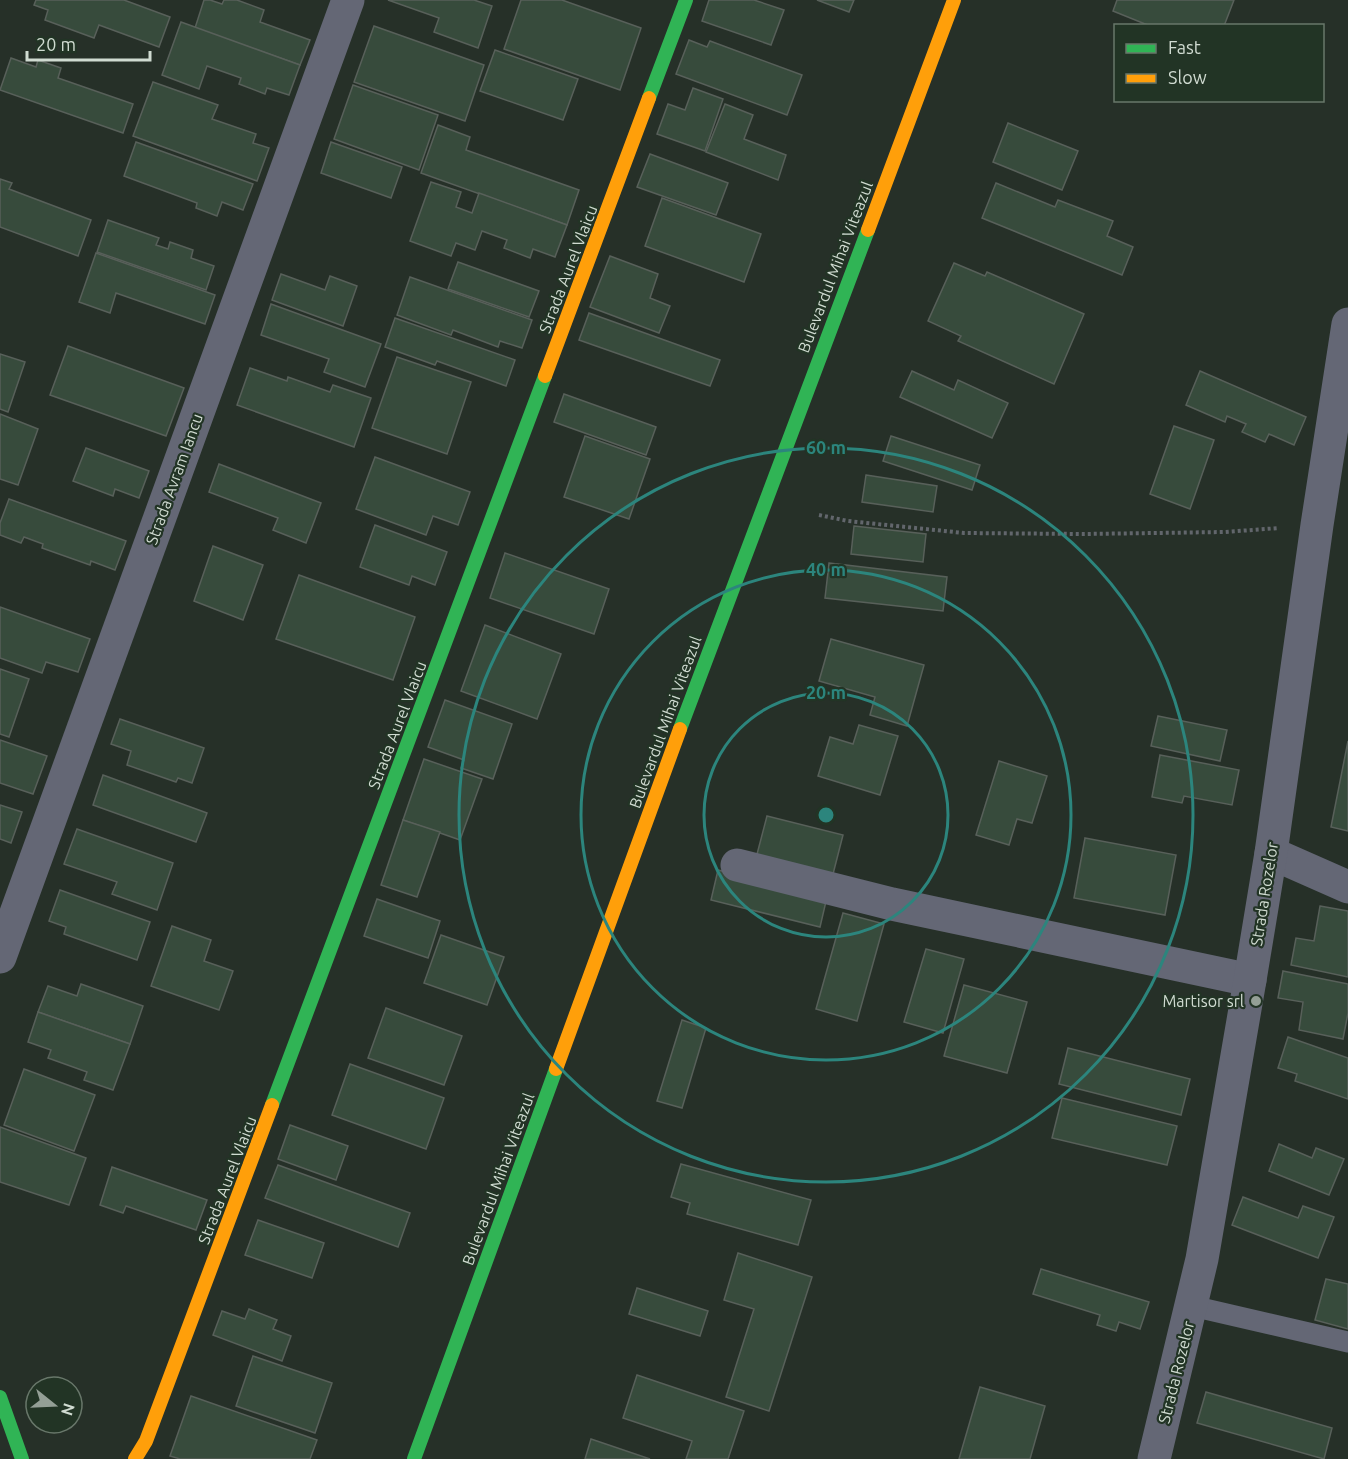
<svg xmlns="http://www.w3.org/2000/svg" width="1348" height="1459" font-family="Ubuntu,sans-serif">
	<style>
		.building { fill: #374b3c; stroke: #58605a; stroke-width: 1.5 }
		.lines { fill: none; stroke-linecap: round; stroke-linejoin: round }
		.path { stroke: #62666c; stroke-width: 4; stroke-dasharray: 3 3; stroke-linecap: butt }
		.lane { stroke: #646775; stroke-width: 21 }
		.street { stroke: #646775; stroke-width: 33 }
		.fast { stroke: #30b455; stroke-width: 14 }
		.slow { stroke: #ff9f0a; stroke-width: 14 }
		.ring { fill: none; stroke: #2c857d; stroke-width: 3 }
		.poi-dot { fill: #949f96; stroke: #223425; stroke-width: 2 }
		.labels { text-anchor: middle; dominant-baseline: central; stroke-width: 4.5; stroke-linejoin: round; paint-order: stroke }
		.street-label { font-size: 16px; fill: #d0dbd1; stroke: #223425 }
		.poi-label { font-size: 16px; fill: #d0dbd1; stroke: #223425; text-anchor: end }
		.centre { fill: #2c857d; stroke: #223425; stroke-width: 3 }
		.ring-label { font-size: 18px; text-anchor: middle; font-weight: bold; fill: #2c857d; stroke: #223425; stroke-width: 4.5; stroke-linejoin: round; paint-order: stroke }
	</style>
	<rect width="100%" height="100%" fill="#263028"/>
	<g class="building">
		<polygon points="36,0 124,0 170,17 159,47 99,25 94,38 45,20 48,10 34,5"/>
		<polygon points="204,0 210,0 222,4 224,0 237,0 264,10 260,22 310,40 300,65 195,28"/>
		<polygon points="388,0 474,0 492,6 478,48 434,32 439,18"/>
		<polygon points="521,0 562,0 641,28 620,90 504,49"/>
		<polygon points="709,0 754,0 784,10 771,45 702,21"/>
		<polygon points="817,0 854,0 849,12"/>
		<polygon points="1117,0 1234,0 1224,26 1150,26 1113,11"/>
		<polygon points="181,22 300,65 289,95 267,88 265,94 239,84 241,78 207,66 199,89 162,75"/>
		<polygon points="374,26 484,65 465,121 354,82"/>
		<polygon points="689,40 707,47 710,41 802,75 787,115 676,74"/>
		<polygon points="495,50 578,79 563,120 480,91"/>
		<polygon points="11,58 36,67 38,60 61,68 58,78 133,104 123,133 0,90"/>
		<polygon points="153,82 218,105 212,119 256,134 253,143 269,148 257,181 133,136"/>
		<polygon points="353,85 438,115 419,170 334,139"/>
		<polygon points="693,88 723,99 705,151 657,134 668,104 685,110"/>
		<polygon points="725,104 753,115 744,139 786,155 778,180 706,152"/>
		<polygon points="1008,123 1078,151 1062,190 993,162"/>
		<polygon points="438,125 470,137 466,150 579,190 567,225 421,173"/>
		<polygon points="136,142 253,184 243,210 222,202 217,216 196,208 197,203 124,176"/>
		<polygon points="331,142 402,167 391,198 321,173"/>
		<polygon points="650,154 728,183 716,215 637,187"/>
		<polygon points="0,179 12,183 9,189 91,220 78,256 0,227"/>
		<polygon points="431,182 461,192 456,207 472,213 479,193 567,225 555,257 533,249 530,258 504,248 507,240 482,231 475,250 456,243 451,256 410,241"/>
		<polygon points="996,183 1055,207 1058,200 1113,221 1107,236 1133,247 1122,275 982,218"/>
		<polygon points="662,198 761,234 744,282 645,246"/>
		<polygon points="108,220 159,238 156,245 168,249 170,242 193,250 191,258 214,266 206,290 97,252"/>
		<polygon points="96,253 215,295 205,324 116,293 110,313 79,302"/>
		<polygon points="610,256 658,274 650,298 670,306 659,333 590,307"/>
		<polygon points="458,262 539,291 529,317 448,289"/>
		<polygon points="954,263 985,276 987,272 1084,314 1054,384 958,341 961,336 928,321"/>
		<polygon points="281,274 325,290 330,276 357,286 343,326 272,300"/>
		<polygon points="410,277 532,320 522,348 500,341 498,347 453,330 451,335 397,315"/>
		<polygon points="271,304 381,344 365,387 324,372 329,359 261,335"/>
		<polygon points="589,313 720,360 710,386 579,340"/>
		<polygon points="395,318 515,360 506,386 437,361 435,365 385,347"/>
		<polygon points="68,346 184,388 166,436 50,395"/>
		<polygon points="0,354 25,362 8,412 0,409"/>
		<polygon points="397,357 471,382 447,454 372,428"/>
		<polygon points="250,368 287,381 288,377 330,392 333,385 371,398 354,447 237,405"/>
		<polygon points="912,371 954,390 958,380 1008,403 992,438 900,397"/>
		<polygon points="1200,371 1306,417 1294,445 1269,434 1265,442 1242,432 1246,424 1227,416 1225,422 1186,405"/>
		<polygon points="564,394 656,427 646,455 554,422"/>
		<polygon points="0,414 38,429 18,485 0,479"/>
		<polygon points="1174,426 1214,440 1190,509 1150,494"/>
		<polygon points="585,436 650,459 629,519 564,497"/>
		<polygon points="891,436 980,465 972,490 883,461"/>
		<polygon points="86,448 149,471 139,498 115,489 113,496 73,481"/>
		<polygon points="375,457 470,492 458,525 433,516 426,535 356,509"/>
		<polygon points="219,464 321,503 306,543 273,530 278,518 209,492"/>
		<polygon points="866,475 937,486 933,512 862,502"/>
		<polygon points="9,499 126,541 115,570 91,561 90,565 42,548 43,544 24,537 21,543 0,535 0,523"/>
		<polygon points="375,525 447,552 435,585 412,576 409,585 360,567"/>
		<polygon points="854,526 926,534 923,562 851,554"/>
		<polygon points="213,546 263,565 243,620 194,601"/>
		<polygon points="505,553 609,589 594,634 490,598"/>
		<polygon points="829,563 947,577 943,611 825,598"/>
		<polygon points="299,575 415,617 393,680 276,639"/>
		<polygon points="0,607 90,639 78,672 46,662 42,673 0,658"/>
		<polygon points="485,625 561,654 537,719 461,691"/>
		<polygon points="831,639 924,665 907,726 870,715 875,697 819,681"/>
		<polygon points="0,669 29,679 9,737 0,734"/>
		<polygon points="445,700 512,724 493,779 461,768 464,760 428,747"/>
		<polygon points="1158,716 1227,730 1220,761 1151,746"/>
		<polygon points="120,719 204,748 192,783 178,778 176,782 127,765 131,751 111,744"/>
		<polygon points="859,725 898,736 880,795 818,776 830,737 853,744"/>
		<polygon points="0,740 47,756 33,794 0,783"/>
		<polygon points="1348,741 1348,831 1331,827"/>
		<polygon points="1160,755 1239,770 1232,805 1184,796 1182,803 1152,797"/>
		<polygon points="424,759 482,779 460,840 403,820"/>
		<polygon points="999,761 1047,776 1032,823 1017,819 1009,845 976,835"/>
		<polygon points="103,775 207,813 196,842 93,805"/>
		<polygon points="0,805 22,812 11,843 0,839"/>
		<polygon points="767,816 843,835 832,878 756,858"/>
		<polygon points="403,820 440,832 417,897 381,885"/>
		<polygon points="77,829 173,863 157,910 112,894 117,882 64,864"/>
		<polygon points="1085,838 1176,855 1165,915 1074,898"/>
		<polygon points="718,870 827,897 820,927 711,900"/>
		<polygon points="60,890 150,922 137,960 64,934 66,927 49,921"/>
		<polygon points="377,899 440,921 428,958 364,936"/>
		<polygon points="1320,906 1348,911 1348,977 1291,965 1296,938 1314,941"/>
		<polygon points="843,913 884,924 857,1021 816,1009"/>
		<polygon points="172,926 211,940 204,961 233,971 219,1010 151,986"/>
		<polygon points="441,935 504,957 487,1005 424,983"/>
		<polygon points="926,949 964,959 943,1033 904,1022"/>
		<polygon points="1283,971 1348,984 1348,1013 1343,1039 1299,1030 1303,1002 1278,998"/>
		<polygon points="81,984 143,1006 130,1044 38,1012 48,986 77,996"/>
		<polygon points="964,985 1027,1002 1007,1073 944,1056"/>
		<polygon points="386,1008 462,1036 444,1085 368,1058"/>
		<polygon points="38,1012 130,1044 113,1090 84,1080 87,1072 48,1058 51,1050 28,1042"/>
		<polygon points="682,1020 706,1028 682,1108 657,1101"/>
		<polygon points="1288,1037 1348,1058 1348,1099 1295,1081 1297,1074 1278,1068"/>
		<polygon points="1068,1048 1190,1079 1181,1115 1059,1084"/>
		<polygon points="350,1064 444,1098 426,1149 332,1115"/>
		<polygon points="24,1069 95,1095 74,1151 4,1125"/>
		<polygon points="1062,1098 1177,1126 1167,1165 1052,1138"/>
		<polygon points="290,1125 348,1146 336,1180 278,1159"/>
		<polygon points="0,1127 86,1158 69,1205 0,1182"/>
		<polygon points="1279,1144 1312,1158 1316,1148 1344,1159 1329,1195 1269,1171"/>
		<polygon points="681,1164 811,1200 798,1245 687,1214 690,1203 671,1197"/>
		<polygon points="278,1165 410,1213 398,1247 265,1198"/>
		<polygon points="112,1167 207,1200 196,1230 126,1206 123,1213 100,1205"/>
		<polygon points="1243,1197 1298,1218 1303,1206 1334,1217 1318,1258 1232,1225"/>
		<polygon points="258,1220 324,1243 312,1278 245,1255"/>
		<polygon points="738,1253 812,1277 769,1411 726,1397 754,1309 724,1300"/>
		<polygon points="1041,1269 1149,1302 1140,1329 1119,1322 1116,1331 1097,1325 1100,1315 1033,1294"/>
		<polygon points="1326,1279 1348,1284 1348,1329 1315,1320"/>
		<polygon points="637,1288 708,1311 700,1336 629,1314"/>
		<polygon points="249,1309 277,1320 273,1329 291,1336 282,1361 213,1335 222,1311 245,1319"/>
		<polygon points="253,1356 332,1383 315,1433 236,1406"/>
		<polygon points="637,1375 744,1411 728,1459 686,1459 692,1441 623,1418"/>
		<polygon points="980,1387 1045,1406 1030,1459 959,1459"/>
		<polygon points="1206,1392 1332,1428 1324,1459 1197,1423"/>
		<polygon points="191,1396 317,1440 310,1459 180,1459 170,1456"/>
		<polygon points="591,1439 650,1459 585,1459"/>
	</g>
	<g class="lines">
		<polyline class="path" points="819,515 848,521 964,533 1084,534 1225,532 1279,528"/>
		<polyline class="lane" points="1192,1306 1348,1342"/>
		<g class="street">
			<polyline points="1271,853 1348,887"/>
			<polyline points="737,865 892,904 1250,980"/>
			<polyline points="0,957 348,0"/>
			<polyline points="1154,1459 1202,1259 1250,980 1271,853 1317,525 1348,324"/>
		</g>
		<g class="fast">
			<polyline points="649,98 686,0"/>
			<polyline points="680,729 868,230"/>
			<polyline points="272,1105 545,376"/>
			<polyline points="0,1397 22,1459"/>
			<polyline points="414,1459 556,1069"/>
		</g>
		<g class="slow">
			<polyline points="868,230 954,0"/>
			<polyline points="545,376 649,98"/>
			<polyline points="556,1069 680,729"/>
			<polyline points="135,1459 146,1441 272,1105"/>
		</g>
	</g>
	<g class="ring">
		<circle cx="826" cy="815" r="122"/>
		<circle cx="826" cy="815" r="245"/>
		<circle cx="826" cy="815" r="367"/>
	</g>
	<circle class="poi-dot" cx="1256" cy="1001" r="6"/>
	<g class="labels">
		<g class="street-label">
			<text transform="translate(835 267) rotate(-69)">Bulevardul Mihai Viteazul</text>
			<text transform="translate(568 269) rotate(-69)">Strada Aurel Vlaicu</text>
			<text transform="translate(174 479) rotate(-70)">Strada Avram Iancu</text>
			<text transform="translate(665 722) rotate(-70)">Bulevardul Mihai Viteazul</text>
			<text transform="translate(397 725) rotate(-69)">Strada Aurel Vlaicu</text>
			<text transform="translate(1264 894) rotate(-81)">Strada Rozelor</text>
			<text transform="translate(498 1179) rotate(-70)">Bulevardul Mihai Viteazul</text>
			<text transform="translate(227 1180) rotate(-69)">Strada Aurel Vlaicu</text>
			<text transform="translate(1176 1372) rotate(-76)">Strada Rozelor</text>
		</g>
		<g class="poi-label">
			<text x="1244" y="1001">Martisor srl</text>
		</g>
	</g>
	<circle cx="826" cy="815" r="9" class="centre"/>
	<g class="ring-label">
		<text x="826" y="454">60 m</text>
		<text x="826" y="576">40 m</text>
		<text x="826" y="699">20 m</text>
	</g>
	<rect x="1114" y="24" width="210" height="78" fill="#223425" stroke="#68776a" stroke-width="1.5"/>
	<rect x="1126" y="44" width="30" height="9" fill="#30b455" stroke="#68776a" stroke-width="1.5"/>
	<text x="1168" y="54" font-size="18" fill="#d0dbd1">Fast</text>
	<rect x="1126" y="74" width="30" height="9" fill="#ff9f0a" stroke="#68776a" stroke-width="1.5"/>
	<text x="1168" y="84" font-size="18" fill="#d0dbd1">Slow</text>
	<g transform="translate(54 1405) rotate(108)"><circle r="28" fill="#223425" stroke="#68776a" stroke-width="1.5"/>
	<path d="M0-4.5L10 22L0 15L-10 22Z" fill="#949f96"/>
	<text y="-9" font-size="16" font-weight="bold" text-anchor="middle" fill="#d0dbd1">N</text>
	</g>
	<path d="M27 51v9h123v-9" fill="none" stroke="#d0dbd1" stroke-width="3"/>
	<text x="36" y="51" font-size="18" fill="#d0dbd1" stroke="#223425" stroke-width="4.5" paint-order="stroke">20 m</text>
</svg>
